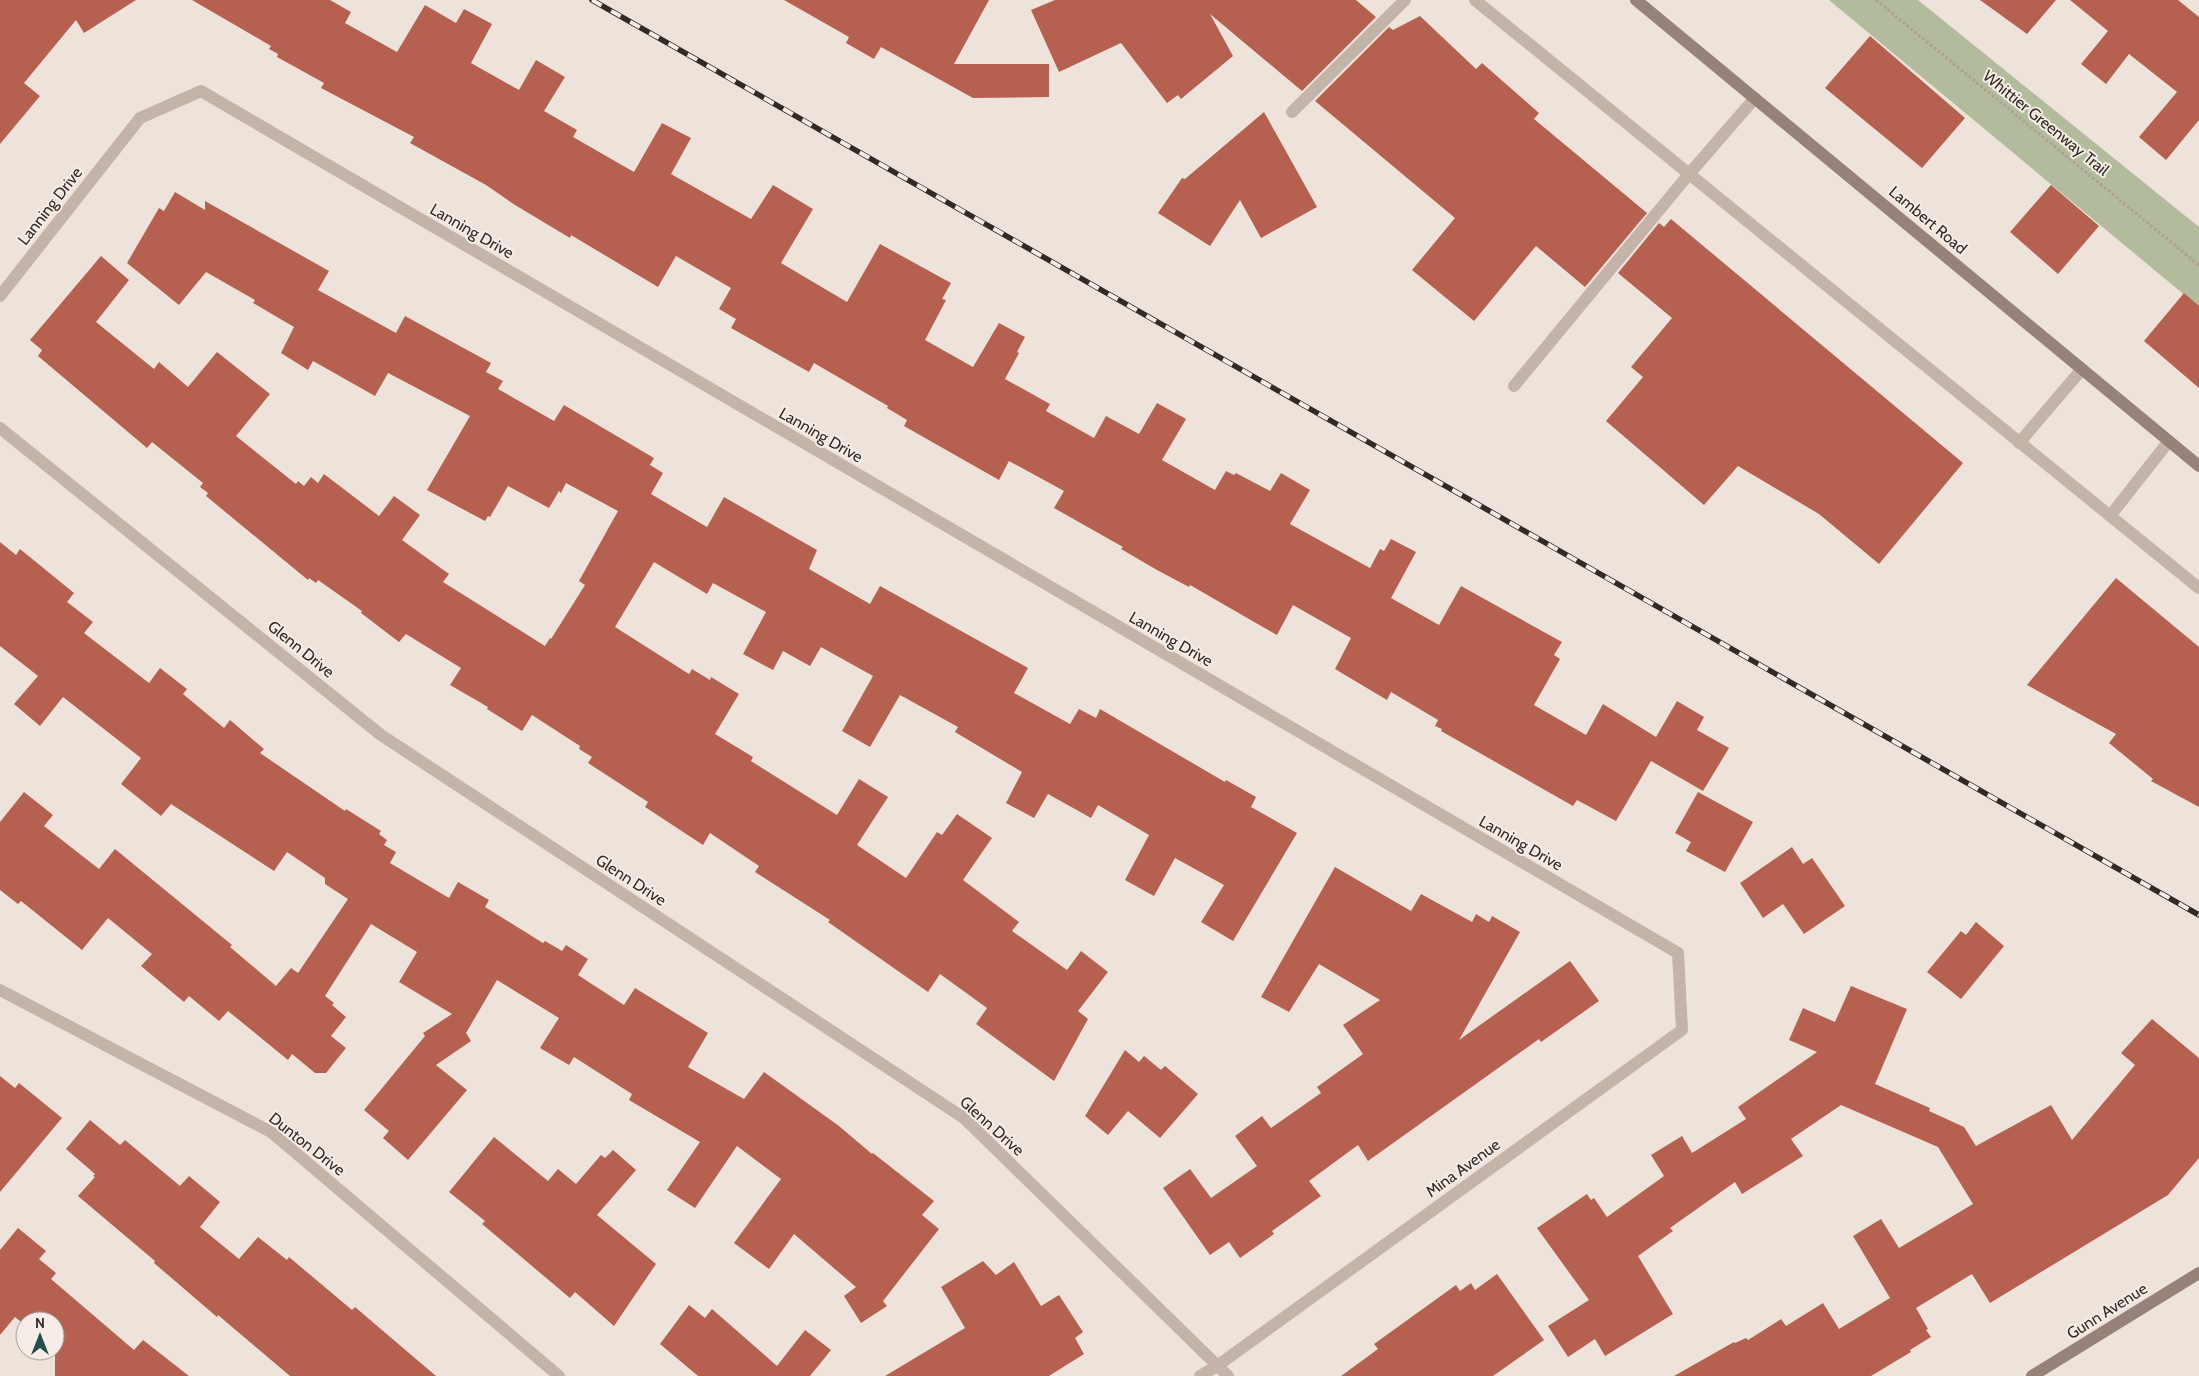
<svg xmlns="http://www.w3.org/2000/svg" width="2199" height="1376" font-family="Cabin,sans-serif">
	<style>
		.green { fill: #b3bb9d }
		.building { fill: #b66150 }
		.lines { fill: none; stroke-linecap: round; stroke-linejoin: round }
		.path { stroke: #b09d93; stroke-width: 3; stroke-dasharray: 2.5 2.5; stroke-linecap: butt }
		.lane { stroke: #c4b3a8; stroke-width: 12 }
		.street { stroke: #c4b3a8; stroke-width: 12 }
		.secondary { stroke: #97827a; stroke-width: 12 }
		.rail-casing { stroke: #322a27; stroke-width: 5.5 }
		.rail { stroke: #f6eee6; stroke-width: 4; stroke-dasharray: 11; stroke-linecap: butt }
		.labels { text-anchor: middle; dominant-baseline: central; stroke-width: 4; stroke-linejoin: round; paint-order: stroke }
		.street-label { font-size: 16px; fill: #322a27; stroke: #f6eee6 }
	</style>
	<rect width="100%" height="100%" fill="#eee3da"/>
	<polygon class="green" points="1829,0 1918,0 2199,227 2199,307"/>
	<g class="building">
		<polygon points="0,0 136,0 84,33 76,20 24,83 40,96 0,144"/>
		<polygon points="192,0 330,0 351,12 345,23 397,52 425,5 456,23 464,9 492,24 471,63 519,90 536,60 565,77 544,111 577,130 573,137 634,172 662,123 691,138 671,174 751,219 773,185 813,209 781,263 847,302 880,244 951,283 942,299 946,300 925,340 973,367 999,323 1025,337 1017,352 1019,353 1005,379 1050,404 1046,411 1094,438 1106,416 1139,434 1157,403 1186,419 1162,460 1215,490 1226,471 1234,475 1236,473 1270,491 1281,473 1310,490 1290,524 1370,568 1380,549 1384,551 1391,539 1416,552 1391,598 1439,625 1461,586 1562,642 1554,655 1560,659 1534,705 1586,735 1603,704 1656,737 1677,701 1704,717 1697,730 1729,748 1703,791 1651,761 1616,821 1577,800 1573,806 1441,731 1442,729 1435,726 1438,720 1391,692 1387,700 1335,669 1351,638 1293,605 1277,635 1190,585 1189,587 1157,570 1121,549 1123,547 1054,508 1064,491 1009,461 999,480 904,426 907,420 887,408 888,406 814,363 809,372 731,328 736,319 719,309 731,288 676,256 658,287 571,235 570,238 515,205 486,185 410,143 414,137 321,88 324,83 277,57 278,54 269,49 271,46"/>
		<polygon points="784,0 989,0 954,64 1049,64 1049,97 973,98 881,47 874,59 846,43 849,37"/>
		<polygon points="1055,0 1356,0 1376,17 1302,91 1210,14 1233,56 1181,99 1178,95 1167,103 1121,43 1059,72 1031,10"/>
		<polygon points="1980,0 2056,0 2027,34"/>
		<polygon points="2070,0 2178,0 2199,17 2199,120 2166,160 2139,137 2177,92 2129,54 2106,84 2081,64 2108,31"/>
		<polygon points="1420,16 1476,69 1482,63 1539,113 1534,119 1647,213 1585,287 1536,246 1474,321 1412,270 1455,218 1315,101 1389,27 1393,30"/>
		<polygon points="1870,36 1965,118 1922,168 1825,88"/>
		<polygon points="1264,112 1317,207 1261,238 1240,200 1210,246 1158,213 1182,178 1185,179"/>
		<polygon points="2051,185 2099,226 2058,274 2010,232"/>
		<polygon points="175,192 205,210 205,201 329,271 318,290 396,333 405,316 491,363 486,372 503,381 498,389 554,421 564,405 654,458 650,465 663,473 651,494 707,527 724,497 817,550 809,569 870,604 880,586 1028,668 1014,693 1070,724 1079,709 1096,718 1100,709 1225,782 1226,780 1256,797 1251,807 1297,833 1233,941 1201,922 1224,885 1175,858 1154,896 1125,880 1149,835 1098,805 1091,818 1048,794 1034,818 1006,803 1022,772 955,732 958,727 900,695 870,747 842,731 873,676 821,647 810,666 783,651 773,670 743,654 766,612 713,583 707,594 654,562 615,627 689,674 692,669 710,680 711,677 739,694 715,734 753,757 751,761 837,815 859,779 888,797 857,845 906,878 937,832 942,835 957,814 992,838 963,880 1019,922 1012,931 1067,970 1081,951 1108,972 1078,1011 1088,1019 1054,1081 976,1024 987,1008 940,974 928,992 828,922 830,920 755,872 759,866 710,833 703,845 645,807 648,802 588,763 592,757 579,749 580,746 532,715 522,731 487,709 488,707 450,685 461,668 406,634 399,642 361,613 362,611 318,580 316,583 309,578 308,580 206,496 208,493 200,487 203,483 152,442 147,448 38,356 42,350 30,340 101,256 129,280 96,322 154,369 159,362 188,387 217,352 270,394 236,436 296,484 298,481 304,486 311,477 318,483 324,474 379,516 394,496 420,515 402,540 449,574 443,582 545,646 550,638 551,639 585,585 579,581 618,511 566,483 561,493 559,491 549,508 508,486 490,517 488,516 485,521 427,490 470,416 388,373 375,396 313,361 308,370 281,353 294,327 253,303 255,300 206,272 179,305 127,263 159,208 164,211"/>
		<polygon points="1671,219 1963,463 1879,564 1819,514 1738,466 1704,505 1606,421 1643,377 1631,367 1672,318 1618,273 1659,223 1664,227"/>
		<polygon points="2184,293 2199,306 2199,388 2144,341"/>
		<polygon points="0,542 16,555 20,549 74,593 67,602 93,622 84,633 149,683 160,668 187,689 183,694 224,728 230,720 264,749 260,753 345,811 346,809 381,831 379,834 387,840 384,845 396,852 390,863 449,898 458,882 489,900 485,907 543,943 545,941 562,951 566,945 588,959 578,975 624,1005 635,988 708,1033 688,1067 744,1099 764,1072 839,1126 872,1154 873,1153 934,1201 922,1215 939,1229 883,1301 887,1306 861,1323 844,1296 856,1287 794,1234 769,1269 734,1243 781,1179 737,1146 695,1208 667,1190 700,1142 629,1100 632,1094 574,1057 569,1065 540,1048 559,1018 497,980 466,1033 471,1041 436,1065 467,1090 408,1160 383,1138 389,1131 364,1110 425,1036 423,1033 452,1014 399,982 417,952 371,924 325,996 334,1003 332,1005 346,1017 331,1036 346,1048 326,1073 315,1073 292,1054 288,1060 228,1011 219,1021 189,996 184,1002 141,966 152,954 108,918 82,950 21,901 18,904 0,890 0,822 24,792 53,815 44,826 99,869 115,849 232,945 230,947 276,986 291,968 298,973 348,899 325,884 325,878 287,852 274,871 171,804 161,816 121,784 141,758 63,697 40,726 14,704 38,676 0,646"/>
		<polygon points="2116,578 2199,647 2199,807 2151,781 2153,779 2109,743 2116,734 2027,685"/>
		<polygon points="1698,792 1753,822 1725,872 1686,851 1691,842 1675,833"/>
		<polygon points="1792,847 1803,864 1812,858 1845,906 1804,934 1783,904 1763,918 1740,883"/>
		<polygon points="1335,867 1411,911 1421,894 1472,922 1476,914 1489,922 1492,916 1520,932 1459,1040 1570,961 1599,1001 1541,1042 1539,1039 1368,1161 1358,1145 1309,1181 1321,1196 1272,1231 1274,1234 1240,1258 1229,1242 1210,1255 1163,1188 1190,1169 1211,1198 1257,1166 1235,1136 1262,1116 1271,1128 1321,1093 1317,1087 1363,1054 1343,1025 1380,1000 1319,964 1289,1012 1261,997"/>
		<polygon points="1976,922 2004,946 1961,999 1927,972 1961,931 1966,935"/>
		<polygon points="1851,986 1907,1009 1875,1084 1930,1108 1929,1111 1964,1127 1976,1146 2051,1105 2072,1140 2135,1065 2121,1053 2152,1019 2199,1058 2199,1158 2168,1195 1990,1303 1972,1274 1916,1308 1928,1329 1926,1330 1931,1337 1910,1350 1911,1352 1871,1376 1674,1376 1734,1342 1735,1343 1746,1338 1748,1340 1781,1319 1786,1326 1823,1303 1839,1329 1890,1298 1853,1236 1881,1219 1899,1248 1973,1204 1938,1147 1841,1105 1791,1139 1803,1156 1742,1194 1735,1182 1670,1228 1673,1231 1638,1256 1673,1314 1605,1356 1595,1339 1568,1357 1548,1326 1589,1300 1537,1228 1587,1194 1591,1200 1594,1198 1607,1217 1664,1176 1651,1155 1682,1136 1692,1153 1746,1119 1738,1107 1817,1052 1789,1040 1803,1008 1835,1022"/>
		<polygon points="1125,1050 1139,1062 1144,1056 1161,1070 1165,1066 1198,1094 1160,1138 1128,1111 1108,1135 1085,1116"/>
		<polygon points="0,1076 15,1088 19,1083 62,1118 0,1192"/>
		<polygon points="90,1120 120,1145 125,1140 180,1186 189,1176 220,1202 200,1227 239,1259 258,1237 287,1260 289,1257 352,1310 355,1307 436,1376 290,1376 218,1315 217,1317 154,1263 155,1261 78,1196 95,1177 93,1176 95,1174 66,1149"/>
		<polygon points="494,1137 548,1181 558,1169 576,1184 601,1155 605,1158 613,1150 636,1170 597,1215 656,1264 614,1326 575,1292 570,1298 482,1224 485,1221 449,1192"/>
		<polygon points="18,1228 46,1251 39,1259 56,1273 51,1279 134,1350 143,1340 189,1376 55,1376 55,1321 25,1321 25,1325 15,1317 0,1335 0,1250"/>
		<polygon points="983,1261 996,1275 1014,1262 1041,1306 1059,1295 1083,1332 1075,1338 1084,1354 1049,1376 885,1376 965,1328 941,1287"/>
		<polygon points="1497,1274 1544,1340 1493,1376 1341,1376 1378,1349 1374,1344 1456,1285 1460,1291 1471,1283 1475,1290"/>
		<polygon points="689,1305 705,1318 712,1309 777,1366 805,1330 831,1350 810,1376 698,1376 660,1344"/>
	</g>
	<g class="lines">
		<polyline class="path" points="1876,0 2199,265"/>
		<g class="lane">
			<polyline points="1475,0 2199,588"/>
			<polyline points="1292,112 1405,0"/>
			<polyline points="1514,386 1689,174 1755,98"/>
			<polyline points="2019,443 2082,369"/>
			<polyline points="2110,516 2169,441"/>
		</g>
		<g class="street">
			<polyline points="0,296 140,118 201,91 1678,953 1682,1030 1217,1366 1200,1376"/>
			<polyline points="0,428 381,735 964,1118 1228,1376"/>
			<polyline points="0,990 271,1132 559,1376"/>
		</g>
		<g class="secondary">
			<polyline points="1636,0 2199,466"/>
			<polyline points="2032,1376 2199,1273"/>
		</g>
		<defs>
			<polyline id="rail" points="592,0 2199,915"/>
		</defs>
		<use href="#rail" class="rail-casing"/>
		<use href="#rail" class="rail"/>
	</g>
	<g class="labels">
		<g class="street-label">
			<text transform="translate(2046 123) rotate(39)">Whittier Greenway Trail</text>
			<text transform="translate(50 206) rotate(-52)">Lanning Drive</text>
			<text transform="translate(1928 220) rotate(40)">Lambert Road</text>
			<text transform="translate(472 231) rotate(30)">Lanning Drive</text>
			<text transform="translate(821 435) rotate(30)">Lanning Drive</text>
			<text transform="translate(1171 639) rotate(30)">Lanning Drive</text>
			<text transform="translate(301 649) rotate(39)">Glenn Drive</text>
			<text transform="translate(1521 843) rotate(30)">Lanning Drive</text>
			<text transform="translate(631 880) rotate(33)">Glenn Drive</text>
			<text transform="translate(992 1126) rotate(42)">Glenn Drive</text>
			<text transform="translate(307 1144) rotate(38)">Dunton Drive</text>
			<text transform="translate(1463 1168) rotate(-36)">Mina Avenue</text>
			<text transform="translate(2107 1311) rotate(-32)">Gunn Avenue</text>
		</g>
	</g>
	<g transform="translate(40 1336)"><circle r="24" fill="#f6eee6" stroke="#a8a09a"/>
	<path d="M0-4L9 19L0 12L-9 19Z" fill="#224e4d"/>
	<text y="-8" font-size="14" font-weight="bold" text-anchor="middle" fill="#322a27">N</text>
	</g>
</svg>
